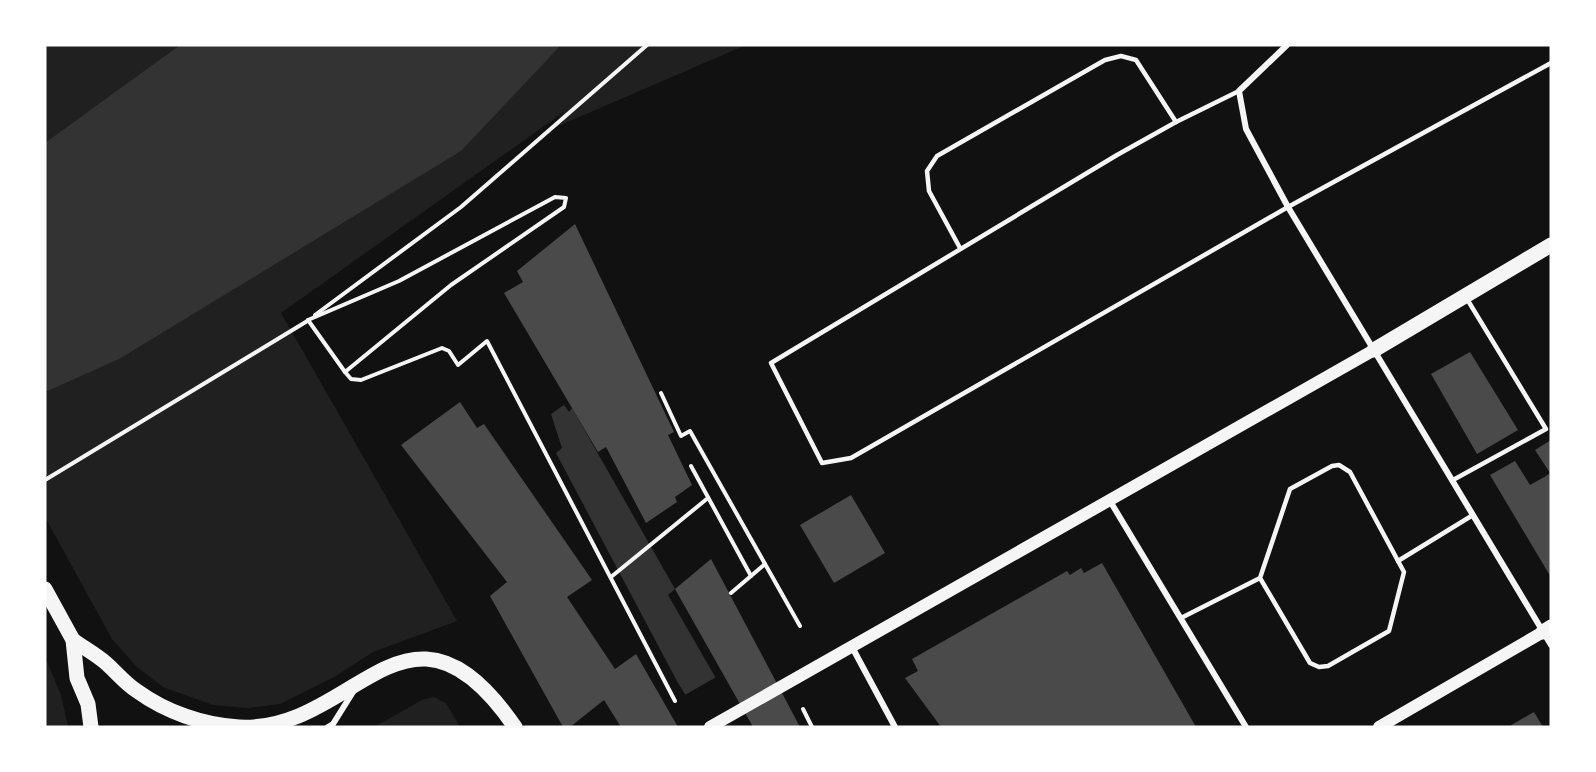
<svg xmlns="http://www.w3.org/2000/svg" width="1596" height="772" font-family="Ubuntu,sans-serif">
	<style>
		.green { fill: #202020 }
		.water { fill: #333 }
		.pier { fill: #111 }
		.building { fill: #4a4a4a }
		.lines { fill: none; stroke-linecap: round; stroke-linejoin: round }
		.path { stroke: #f5f5f5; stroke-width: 4 }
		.service { stroke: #f5f5f5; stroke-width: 4.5 }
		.minor { stroke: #f5f5f5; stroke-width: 6 }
		.secondary { stroke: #f5f5f5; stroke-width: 12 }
		.primary { stroke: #f5f5f5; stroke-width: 15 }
	</style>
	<rect width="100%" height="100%" fill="#111"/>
	<g class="green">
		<polygon points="45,45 746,45 549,130 564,112 281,313 457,621 373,652 336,676 280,704 248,708 213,705 163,687 137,667 112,639 45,517"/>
		<polygon points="45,657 61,695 68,727 45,727"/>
		<polygon points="434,697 446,703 460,727 374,727 422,700"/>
	</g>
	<g class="water">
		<polygon points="180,45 561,45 461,151 119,359 45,392 45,143"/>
		<polygon points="564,405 569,412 572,408 675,589 668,595 744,727 703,723 678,683 556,453 562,448 551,414"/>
	</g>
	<polygon class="pier" points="718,676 746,726 747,727 702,727 683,696"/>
	<g class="building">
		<polygon points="575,224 674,432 668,435 692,485 675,497 677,502 646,523 606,447 598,452 504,293 523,282 517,271"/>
		<polygon points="1470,352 1518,430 1477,454 1431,374"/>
		<polygon points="460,402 477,428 484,424 592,580 567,597 615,669 636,654 678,727 621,727 604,700 570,727 563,727 490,596 507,582 401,445"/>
		<polygon points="1551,440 1551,573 1549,574 1490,475 1515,461 1530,485 1546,476 1550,473 1535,450"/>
		<polygon points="851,495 885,553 834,583 800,525"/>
		<polygon points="711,559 800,727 753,727 675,589"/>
		<polygon points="1102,563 1196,727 941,727 905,678 918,671 912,659 1067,571 1070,575 1081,568 1084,573"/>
		<polygon points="1534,712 1543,727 1508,727"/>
	</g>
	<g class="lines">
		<g class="path">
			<polyline points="315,315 461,207 647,45"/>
			<polyline points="308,320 399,281 555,197 566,198 564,207 451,285 345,372 351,379 361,380 442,348 449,351 458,365 487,341 675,701"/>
			<polyline points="308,320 345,372"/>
			<polyline points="661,393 681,436 690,431 800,626"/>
			<polyline points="691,466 751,576"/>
			<polyline points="45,480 309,320"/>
			<polyline points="611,577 708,498"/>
			<polyline points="731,593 765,564"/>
			<polyline points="803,709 812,727"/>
		</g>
		<g class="service">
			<polyline points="1239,91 1176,122 1117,155 771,363 822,463 851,458 1288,207 1551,63"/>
			<polyline points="960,248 929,191 927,171 937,156 1105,60 1121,56 1136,60 1176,122"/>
			<polyline points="1453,480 1546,429 1467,299"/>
			<polyline points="1398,561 1473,515"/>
			<polyline points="1181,618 1260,578 1290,489 1332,466 1339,465 1350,472 1404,572 1389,631 1328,666 1319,667 1310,663 1260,578"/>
		</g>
		<g class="minor">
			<polyline points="1287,45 1239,91 1246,129 1288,207 1551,645"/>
			<polyline points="1110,501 1246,727"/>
			<polyline points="852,647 895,727"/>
			<polyline points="328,727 333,724 353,692"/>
		</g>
		<g class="secondary">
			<polyline points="710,727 1374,350"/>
			<polyline points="1379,727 1543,632"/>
		</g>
		<g class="primary">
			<polyline points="1374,350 1551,245"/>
			<polyline points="45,589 73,640 77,678 88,704 91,727"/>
			<polyline points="1543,632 1551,627"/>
			<path d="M73,640C84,648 97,655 107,664C117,673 126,684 137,691C166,712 203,725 239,727C356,733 407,571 515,727"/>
		</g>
	</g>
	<rect width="1596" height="772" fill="none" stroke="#ffffff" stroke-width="93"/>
</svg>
